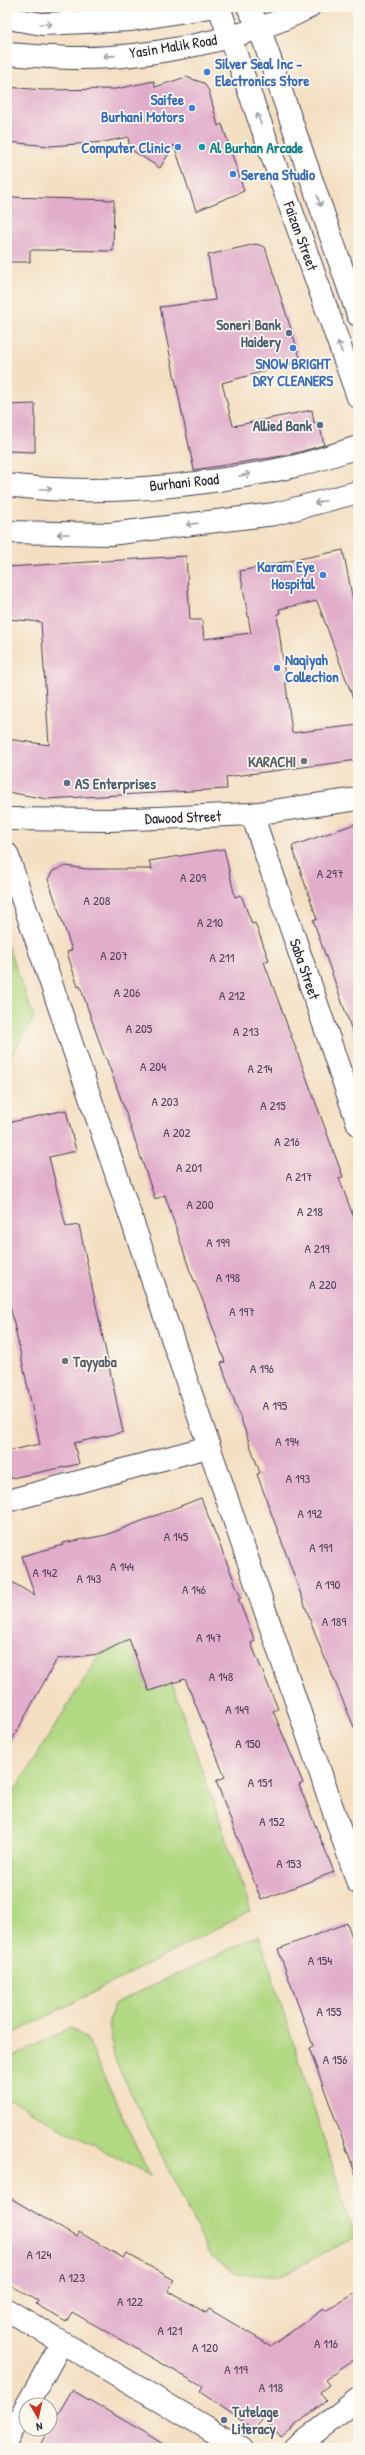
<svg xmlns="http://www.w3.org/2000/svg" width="365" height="2455" font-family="'Patrick Hand',sans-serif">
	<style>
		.built { fill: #f5cfdb }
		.green { fill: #b1d882; stroke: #6a7d5e }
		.building { fill: #e1adcb }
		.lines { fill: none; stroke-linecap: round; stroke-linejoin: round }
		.minor-casing { stroke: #423e4f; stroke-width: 24 }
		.tertiary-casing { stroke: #423e4f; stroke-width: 24 }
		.minor { stroke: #fff; stroke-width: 22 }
		.tertiary { stroke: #fff; stroke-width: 22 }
		.oneway { stroke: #9c9ca7 }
		.shop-dot { fill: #3f7fe0; stroke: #fbf7ec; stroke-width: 1.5 }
		.culture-dot { fill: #0f9aa8; stroke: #fbf7ec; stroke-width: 1.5 }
		.service-dot { fill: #5c6f8a; stroke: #fbf7ec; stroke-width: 1.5 }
		.worship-dot { fill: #6b7280; stroke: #fbf7ec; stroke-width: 1.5 }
		.labels { text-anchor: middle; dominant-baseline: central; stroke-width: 3.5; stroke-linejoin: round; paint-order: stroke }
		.number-label { font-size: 13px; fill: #52455f }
		.street-label { font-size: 15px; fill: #22223b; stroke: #fbf7ec }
		.shop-label { font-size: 15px; font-weight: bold; fill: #366cbe; stroke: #fbf7ec; text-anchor: start }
		.culture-label { font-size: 15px; font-weight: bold; fill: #0d838f; stroke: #fbf7ec; text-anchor: start }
		.service-label { font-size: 15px; font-weight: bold; fill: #4e5e75; stroke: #fbf7ec; text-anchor: end }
		.worship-label { font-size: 15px; font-weight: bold; fill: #5b616d; stroke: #fbf7ec; text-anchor: end }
	</style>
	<rect width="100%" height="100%" fill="#fbf7ec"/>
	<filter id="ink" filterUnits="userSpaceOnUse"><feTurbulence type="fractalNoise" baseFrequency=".025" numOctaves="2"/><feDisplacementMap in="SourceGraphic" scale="8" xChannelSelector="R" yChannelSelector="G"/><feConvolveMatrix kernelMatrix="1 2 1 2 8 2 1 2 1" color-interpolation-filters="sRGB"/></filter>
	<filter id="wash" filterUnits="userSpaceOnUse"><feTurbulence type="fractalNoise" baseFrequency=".012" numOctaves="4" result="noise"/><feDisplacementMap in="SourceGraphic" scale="16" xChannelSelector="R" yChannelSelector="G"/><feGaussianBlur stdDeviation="0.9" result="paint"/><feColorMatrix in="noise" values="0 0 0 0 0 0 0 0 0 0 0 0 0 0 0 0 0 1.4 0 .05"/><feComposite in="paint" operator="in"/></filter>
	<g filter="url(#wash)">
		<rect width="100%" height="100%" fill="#f4dfc3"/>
		<polygon class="built" points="7,7 142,7 90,13 7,12"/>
		<g class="green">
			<polygon points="7,945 34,1017 7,1062"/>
			<polygon points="129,1639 149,1691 172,1683 251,1911 7,2037 7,1803 100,1654"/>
			<polygon points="259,1935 355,2237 278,2277 237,2273 210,2256 114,2058 109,2021 114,2004"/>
			<polygon points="70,2028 86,2038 150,2176 7,2098 7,2060"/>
		</g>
		<g id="blocks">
			<g class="building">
				<polygon points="186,77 204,83 209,91 218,126 222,124 244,191 196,211 174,145 160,168 130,149 128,137 104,142 50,146 7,142 7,87 43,90 116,89 154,81 155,87"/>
				<polygon points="7,197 114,200 113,251 30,250 30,262 7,262"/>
				<polygon points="256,244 265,247 301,361 222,383 233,426 312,410 314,423 319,422 324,445 288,455 194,470 160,307 215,300 208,255"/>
				<polygon points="35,404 35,452 7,451 7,405"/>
				<polygon points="343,550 358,626 358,706 356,706 317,601 279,609 280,613 277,614 292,733 358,725 358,760 226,777 227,789 47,799 7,792 7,739 49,745 41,622 7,619 7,567 186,556 190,620 202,620 204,639 251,633 240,571"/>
				<polygon points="358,823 358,1035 354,1036 313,920 317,919 292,846"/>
				<polygon points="224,849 235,897 241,895 252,924 255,923 269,960 264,962 343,1177 339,1178 358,1229 357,1734 319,1644 257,1474 260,1473 221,1363 225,1362 204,1303 190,1271 165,1195 155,1199 120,1096 106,1058 105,1058 80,986 78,987 67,952 72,950 48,879 53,871 65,866 87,869 152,869 149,861"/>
				<polygon points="66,1110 76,1151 49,1157 66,1227 79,1225 123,1432 74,1443 79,1464 7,1479 7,1451 40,1444 7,1291 7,1123"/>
				<polygon points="201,1498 241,1598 238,1599 255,1641 251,1643 278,1709 273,1711 303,1783 299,1785 334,1872 261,1900 216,1781 225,1777 185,1679 149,1691 129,1639 100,1654 57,1659 7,1749 7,1579 35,1596 22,1556 63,1545 63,1543 106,1535"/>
				<polygon points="347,1923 358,1954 358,2175 356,2175 309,2048 313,2046 278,1949"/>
				<polygon points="7,2196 76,2237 79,2232 123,2258 126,2253 174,2280 168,2291 206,2313 209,2309 271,2346 323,2309 325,2311 358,2292 358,2356 325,2380 329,2385 320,2392 326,2401 281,2437 264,2418 254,2429 200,2392 203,2387 72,2312 66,2322 36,2304 38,2301 7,2283"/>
				<polygon points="72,2390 144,2432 169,2448 38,2448"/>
			</g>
		</g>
	</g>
	<g filter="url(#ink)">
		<use href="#blocks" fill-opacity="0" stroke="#423e4f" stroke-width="1"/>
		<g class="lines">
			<defs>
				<g id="minor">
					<polyline points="252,814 358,1124"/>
					<polyline points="7,819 109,820 252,814 358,799"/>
					<polyline points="7,854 358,1883"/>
					<polyline points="7,1501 208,1447"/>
					<polyline points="7,2310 241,2448"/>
					<polyline points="27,2405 61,2344"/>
					<polyline points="7,2440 26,2406"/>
					<polyline points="295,2448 358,2399"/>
				</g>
				<g id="tertiary">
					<polyline points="219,7 358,397"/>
					<polyline points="248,7 259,27 358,315"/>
					<polyline points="7,18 42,24 131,20 210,7"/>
					<path d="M7,54C29,55 51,58 74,58C141,59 249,40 309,7"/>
					<path d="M7,485C98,497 201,486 291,467C314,462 336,454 358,447"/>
					<polyline points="7,532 110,534 275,514 358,492"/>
				</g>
			</defs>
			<use href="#minor" class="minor-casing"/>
			<use href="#tertiary" class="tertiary-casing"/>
			<use href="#minor" class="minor"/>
			<use href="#tertiary" class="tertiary"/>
		</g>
		<defs><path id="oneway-shaft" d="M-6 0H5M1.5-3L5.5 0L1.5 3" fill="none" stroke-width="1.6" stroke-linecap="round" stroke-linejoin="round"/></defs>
		<g class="oneway">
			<use href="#oneway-shaft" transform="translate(46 24)"/>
			<use href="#oneway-shaft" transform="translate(109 56) rotate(176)"/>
			<use href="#oneway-shaft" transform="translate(259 119) rotate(-110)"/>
			<use href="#oneway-shaft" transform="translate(319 201) rotate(71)"/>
			<use href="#oneway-shaft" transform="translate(340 347) rotate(-110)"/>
			<use href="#oneway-shaft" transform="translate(245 475) rotate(-10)"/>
			<use href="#oneway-shaft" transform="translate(46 489)"/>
			<use href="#oneway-shaft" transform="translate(320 502) rotate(165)"/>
			<use href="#oneway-shaft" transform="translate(192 524) rotate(173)"/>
			<use href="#oneway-shaft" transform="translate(63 534) rotate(-180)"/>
		</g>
	</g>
	<g class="shop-dot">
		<circle cx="207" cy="72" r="4"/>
		<circle cx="192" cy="108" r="4"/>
		<circle cx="178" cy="147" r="4"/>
		<circle cx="233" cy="174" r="4"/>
		<circle cx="293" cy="348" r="4"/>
		<circle cx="323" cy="575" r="4"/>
		<circle cx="277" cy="668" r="4"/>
	</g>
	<circle class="culture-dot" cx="202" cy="147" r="4"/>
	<g class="service-dot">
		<circle cx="289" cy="333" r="4"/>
		<circle cx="320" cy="425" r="4"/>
		<circle cx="67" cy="783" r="4"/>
		<circle cx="224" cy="2420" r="4"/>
	</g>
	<g class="worship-dot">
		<circle cx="304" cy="761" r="4"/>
		<circle cx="65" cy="1361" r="4"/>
	</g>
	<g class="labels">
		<g class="number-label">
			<text x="330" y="873">A 297</text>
			<text x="193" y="877">A 209</text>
			<text x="97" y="900">A 208</text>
			<text x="210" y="922">A 210</text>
			<text x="114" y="955">A 207</text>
			<text x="222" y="957">A 211</text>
			<text x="127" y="992">A 206</text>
			<text x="232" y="995">A 212</text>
			<text x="139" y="1028">A 205</text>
			<text x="246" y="1031">A 213</text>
			<text x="153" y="1066">A 204</text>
			<text x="260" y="1068">A 214</text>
			<text x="165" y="1101">A 203</text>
			<text x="273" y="1105">A 215</text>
			<text x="177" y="1132">A 202</text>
			<text x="287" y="1141">A 216</text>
			<text x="189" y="1167">A 201</text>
			<text x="299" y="1176">A 217</text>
			<text x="200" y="1204">A 200</text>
			<text x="310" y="1211">A 218</text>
			<text x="218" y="1242">A 199</text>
			<text x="317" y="1248">A 219</text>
			<text x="228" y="1277">A 198</text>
			<text x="323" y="1284">A 220</text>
			<text x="242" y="1311">A 197</text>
			<text x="262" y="1368">A 196</text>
			<text x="275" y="1405">A 195</text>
			<text x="287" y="1441">A 194</text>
			<text x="298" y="1478">A 193</text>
			<text x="310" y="1513">A 192</text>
			<text x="176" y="1536">A 145</text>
			<text x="321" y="1547">A 191</text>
			<text x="122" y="1566">A 144</text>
			<text x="45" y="1572">A 142</text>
			<text x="89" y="1578">A 143</text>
			<text x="328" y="1584">A 190</text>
			<text x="194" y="1589">A 146</text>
			<text x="334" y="1621">A 189</text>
			<text x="209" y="1637">A 147</text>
			<text x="221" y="1676">A 148</text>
			<text x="237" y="1709">A 149</text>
			<text x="248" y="1743">A 150</text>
			<text x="260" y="1782">A 151</text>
			<text x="272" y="1821">A 152</text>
			<text x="289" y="1863">A 153</text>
			<text x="320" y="1960">A 154</text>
			<text x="329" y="2011">A 155</text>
			<text x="335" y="2059">A 156</text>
			<text x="39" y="2254">A 124</text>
			<text x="72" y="2277">A 123</text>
			<text x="130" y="2301">A 122</text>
			<text x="170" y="2330">A 121</text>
			<text x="326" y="2343">A 116</text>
			<text x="205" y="2347">A 120</text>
			<text x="236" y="2369">A 119</text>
			<text x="271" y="2387">A 118</text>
		</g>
		<g class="street-label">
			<text transform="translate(173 46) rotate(-9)">Yasin Malik Road</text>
			<text transform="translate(301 236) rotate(70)">Faizan Street</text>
			<text transform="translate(184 482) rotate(-6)">Burhani Road</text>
			<text transform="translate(183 817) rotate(-2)">Dawood Street</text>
			<text transform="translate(305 969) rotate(71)">Saba Street</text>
		</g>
		<g class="shop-label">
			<text x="215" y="63">Silver Seal Inc -<tspan x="215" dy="17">Electronics Store</tspan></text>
			<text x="184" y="99" text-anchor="end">Saifee<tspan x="184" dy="17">Burhani Motors</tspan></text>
			<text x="170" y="147" text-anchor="end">Computer Clinic</text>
			<text x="241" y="174">Serena Studio</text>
			<text x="293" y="363" text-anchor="middle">SNOW BRIGHT<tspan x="293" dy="17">DRY CLEANERS</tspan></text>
			<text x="315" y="566" text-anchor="end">Karam Eye<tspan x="315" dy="17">Hospital</tspan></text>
			<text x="285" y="659">Naqiyah<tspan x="285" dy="17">Collection</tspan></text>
		</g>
		<g class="culture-label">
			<text x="210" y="147">Al Burhan Arcade</text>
		</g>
		<g class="service-label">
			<text x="281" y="324">Soneri Bank<tspan x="281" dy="17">Haidery</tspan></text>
			<text x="312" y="425">Allied Bank</text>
			<text x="75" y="783" text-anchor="start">AS Enterprises</text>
			<text x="232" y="2411" text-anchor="start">Tutelage<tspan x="232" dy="17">Literacy</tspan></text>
		</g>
		<g class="worship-label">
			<text x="296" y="761">KARACHI</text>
			<text x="73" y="1361" text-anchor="start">Tayyaba</text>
		</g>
	</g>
	<rect width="365" height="2455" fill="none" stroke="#fbf7ec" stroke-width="24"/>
	<g transform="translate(38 2417) rotate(171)"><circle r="19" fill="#fbf7ec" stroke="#a4a2a5"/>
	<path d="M0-3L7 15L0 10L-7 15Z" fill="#c8321e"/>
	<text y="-6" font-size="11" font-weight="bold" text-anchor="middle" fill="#22223b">N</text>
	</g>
</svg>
